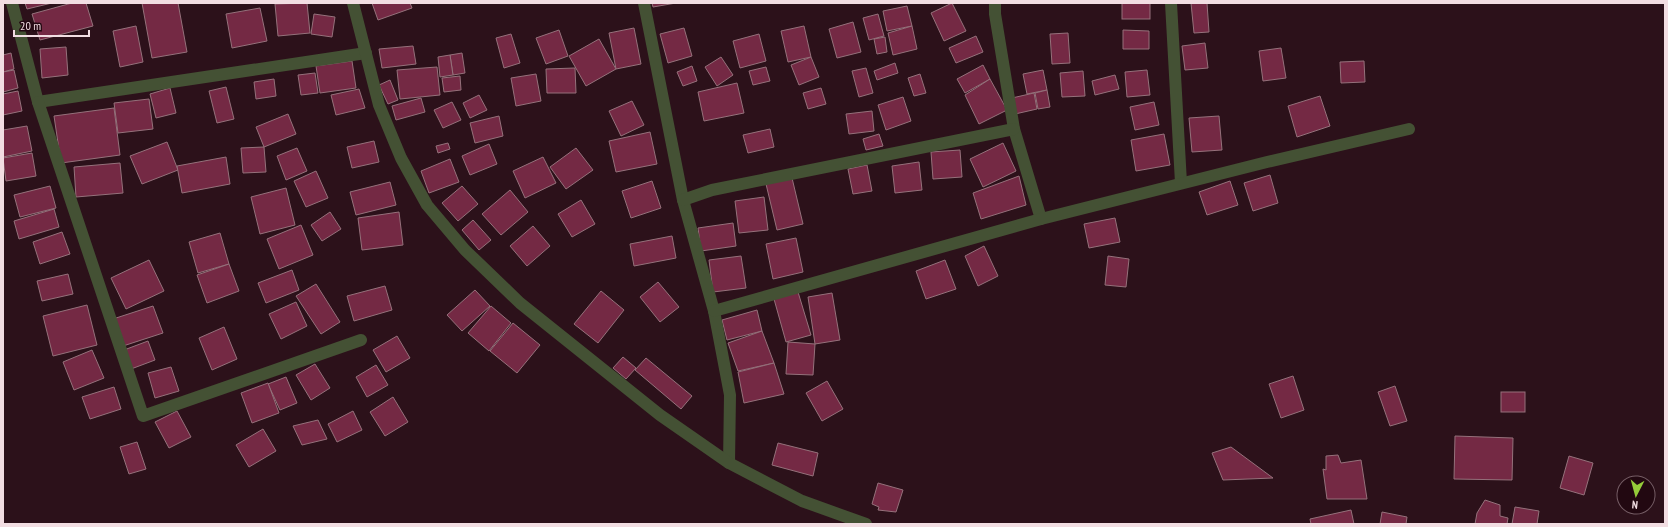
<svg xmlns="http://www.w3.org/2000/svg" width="1668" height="527" font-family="'PT Sans Narrow',sans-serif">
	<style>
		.building { fill: #742944; stroke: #95717b }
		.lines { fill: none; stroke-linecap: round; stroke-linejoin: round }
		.minor { stroke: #445134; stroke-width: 12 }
		.tertiary { stroke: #445134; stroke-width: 12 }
	</style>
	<rect width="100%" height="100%" fill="#2c111a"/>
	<g class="building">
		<polygon points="25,3 52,3 27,9"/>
		<polygon points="72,3 86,3 93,26 40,40 32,14"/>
		<polygon points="142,3 178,3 187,52 152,58"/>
		<polygon points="307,3 310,33 278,36 275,4"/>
		<polygon points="372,3 410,3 412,8 378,20"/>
		<polygon points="652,3 676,3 653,7"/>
		<polygon points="952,3 966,31 944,41 931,13"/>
		<rect x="1122" y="3" width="28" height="16"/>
		<polygon points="1191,3 1207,3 1209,32 1194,33"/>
		<polygon points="907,6 912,26 887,31 883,11"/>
		<polygon points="260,8 267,41 232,48 226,14"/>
		<polygon points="314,14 335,17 332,37 311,34"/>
		<polygon points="878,14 884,36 869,40 863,18"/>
		<polygon points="853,22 861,52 837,58 829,29"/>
		<polygon points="136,26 143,62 120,67 113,31"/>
		<polygon points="804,26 811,57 788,62 781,31"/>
		<polygon points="912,26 917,49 893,55 888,33"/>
		<polygon points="634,28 641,64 616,69 609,33"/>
		<polygon points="684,28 692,56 668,63 660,34"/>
		<polygon points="559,30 568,56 546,64 536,38"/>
		<polygon points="1123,30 1149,31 1149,49 1123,49"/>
		<polygon points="1068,33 1070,63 1052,64 1050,34"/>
		<polygon points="511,34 520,63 504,68 496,38"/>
		<polygon points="759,34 766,61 740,68 733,41"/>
		<polygon points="976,36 983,52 956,63 949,48"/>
		<polygon points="885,37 887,52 877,54 874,39"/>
		<polygon points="599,39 616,69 586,86 569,56"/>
		<polygon points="1205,43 1208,68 1185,70 1182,46"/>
		<polygon points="413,46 416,64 382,68 379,49"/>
		<polygon points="66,47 68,75 42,78 40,49"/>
		<polygon points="1281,48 1286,78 1263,81 1259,51"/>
		<polygon points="11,53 14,69 3,72 3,55"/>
		<polygon points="462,53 465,73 453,75 450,55"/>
		<polygon points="450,55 453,75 440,77 438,57"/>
		<polygon points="721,57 733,75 717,86 705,67"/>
		<polygon points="811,57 819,77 799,85 791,65"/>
		<polygon points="352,61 356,88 320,93 316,66"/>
		<polygon points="1364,61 1365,82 1341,83 1340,62"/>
		<polygon points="895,63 898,73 877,80 874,71"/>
		<polygon points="983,65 990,79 965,93 957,79"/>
		<polygon points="692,66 697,81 683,86 677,72"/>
		<polygon points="437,67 440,95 400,99 397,70"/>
		<polygon points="766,67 770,81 753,85 749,71"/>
		<polygon points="575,68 576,93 547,93 546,69"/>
		<polygon points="866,68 873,93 859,97 852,71"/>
		<polygon points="14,70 18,88 3,92 3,72"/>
		<polygon points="1043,70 1047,90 1027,94 1023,74"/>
		<polygon points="1147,70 1150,95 1127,97 1125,72"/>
		<polygon points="1083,71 1085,96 1062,97 1060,73"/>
		<polygon points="315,73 318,93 301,95 298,75"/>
		<polygon points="536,74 541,101 516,106 511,78"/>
		<polygon points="920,74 926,93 914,96 908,78"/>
		<polygon points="1115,75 1119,89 1095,95 1092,81"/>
		<polygon points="460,76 461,90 444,92 442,78"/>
		<polygon points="274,79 276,96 256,99 254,82"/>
		<polygon points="990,79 1007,110 979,124 965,95"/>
		<polygon points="390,80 398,100 388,104 379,85"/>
		<polygon points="737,83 744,113 704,121 698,92"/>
		<polygon points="226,87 234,119 217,123 209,91"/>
		<polygon points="170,88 176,113 156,118 150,94"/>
		<polygon points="821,88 826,104 808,109 803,93"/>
		<polygon points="359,89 365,108 336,115 331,95"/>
		<polygon points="1047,90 1050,107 1038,109 1035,93"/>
		<polygon points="18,91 22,111 3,115 3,94"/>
		<polygon points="1034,93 1037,109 1015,114 1012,98"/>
		<polygon points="479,95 487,110 470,118 463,103"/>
		<polygon points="1320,96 1330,126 1297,137 1288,106"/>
		<polygon points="903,97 911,121 886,130 878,105"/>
		<polygon points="421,98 425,112 396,120 392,106"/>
		<polygon points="149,99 153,129 118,133 114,103"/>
		<polygon points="632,101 644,125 621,136 609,111"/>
		<polygon points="452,102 461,120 443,128 434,110"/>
		<polygon points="1154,102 1159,125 1135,130 1130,107"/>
		<polygon points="114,108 120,155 61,163 54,116"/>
		<polygon points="872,111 874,131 849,134 846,114"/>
		<polygon points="288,114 296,134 264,147 256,127"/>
		<polygon points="499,116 503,136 475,143 470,123"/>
		<polygon points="1219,116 1222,150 1192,152 1189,118"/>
		<polygon points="27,126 32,151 3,157 3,130"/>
		<polygon points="770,129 774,147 748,153 743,135"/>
		<polygon points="650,132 657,164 616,172 609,141"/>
		<polygon points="879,134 883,146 866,150 863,139"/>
		<polygon points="1164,134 1170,165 1136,171 1131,140"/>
		<polygon points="374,141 379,162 352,168 347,147"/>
		<polygon points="167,142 178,170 142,184 130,156"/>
		<polygon points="448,143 450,149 438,153 436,146"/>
		<polygon points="1003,143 1016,171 983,187 970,159"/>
		<polygon points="489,144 497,164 470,175 462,156"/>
		<polygon points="264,147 266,172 243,173 241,148"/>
		<polygon points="297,148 307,171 286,180 277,156"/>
		<polygon points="576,148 593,170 566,189 550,167"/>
		<polygon points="960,150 962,177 933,179 931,152"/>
		<polygon points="32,153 36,176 6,181 3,158"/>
		<polygon points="226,157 230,184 182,193 177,166"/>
		<polygon points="543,157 556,183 525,198 513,171"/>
		<polygon points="450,159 459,182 429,193 421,171"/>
		<polygon points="919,162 922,190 895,193 892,166"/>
		<polygon points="120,163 123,193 76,197 74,167"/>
		<polygon points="867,165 872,191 853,194 848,169"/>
		<polygon points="316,171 328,198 306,207 294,181"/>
		<polygon points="1270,175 1278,203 1253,211 1244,183"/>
		<polygon points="1019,176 1026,205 981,219 973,193"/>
		<polygon points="792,178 803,224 777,230 766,184"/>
		<polygon points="652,181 661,208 631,218 622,191"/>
		<polygon points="1230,181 1238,205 1207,215 1199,192"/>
		<polygon points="390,182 396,205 356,215 350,192"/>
		<polygon points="50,186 56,208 20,217 14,195"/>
		<polygon points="462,186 478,204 458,221 442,203"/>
		<polygon points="286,188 295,225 260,234 251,197"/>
		<polygon points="510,190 528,212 501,235 482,214"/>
		<polygon points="764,197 768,230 739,233 735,201"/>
		<polygon points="581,200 595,224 572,237 558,214"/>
		<polygon points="54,209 59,227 19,239 14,221"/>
		<polygon points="330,212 341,229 322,241 311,225"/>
		<polygon points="399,212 403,245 362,250 358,218"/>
		<polygon points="1115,218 1120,242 1089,248 1084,224"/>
		<polygon points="473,220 491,240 479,250 462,230"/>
		<polygon points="733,223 736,246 701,251 698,228"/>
		<polygon points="301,225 313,255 279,269 267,239"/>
		<polygon points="533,226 550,246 527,266 510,246"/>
		<polygon points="62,232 70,254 40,264 33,242"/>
		<polygon points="220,233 229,264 198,273 189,242"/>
		<polygon points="672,236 676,258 634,266 630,244"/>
		<polygon points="796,238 803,272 773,279 766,244"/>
		<polygon points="984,246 998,276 978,286 965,256"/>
		<polygon points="741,256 746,288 713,292 709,260"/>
		<polygon points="1108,256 1129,259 1126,287 1105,285"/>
		<polygon points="149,260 164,291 126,309 111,278"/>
		<polygon points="945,260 956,289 926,299 916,271"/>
		<polygon points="229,264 239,291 207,303 197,275"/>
		<polygon points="292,270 299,290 266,303 258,283"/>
		<polygon points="68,274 73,294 42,301 37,281"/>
		<polygon points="658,282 679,307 660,322 640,297"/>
		<polygon points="316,284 340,322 321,334 296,296"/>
		<polygon points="385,286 392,310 354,321 347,296"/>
		<polygon points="475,290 490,306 462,331 447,315"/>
		<polygon points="601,291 624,310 598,343 574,324"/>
		<polygon points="798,292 811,335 786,342 774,299"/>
		<polygon points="832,293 840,340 815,344 808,297"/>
		<polygon points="296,302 307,326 281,339 269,314"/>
		<polygon points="87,305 97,345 53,356 43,316"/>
		<polygon points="153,306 163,333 123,346 113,319"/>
		<polygon points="491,306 511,323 489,351 468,333"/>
		<polygon points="757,310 762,331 727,340 722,320"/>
		<polygon points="513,323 540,345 517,373 490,351"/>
		<polygon points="224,327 237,359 212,370 199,338"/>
		<polygon points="762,331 774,363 738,371 728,343"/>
		<polygon points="397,336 410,358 386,372 373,350"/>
		<polygon points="148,341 155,360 131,369 124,350"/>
		<polygon points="788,342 815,344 813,375 786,374"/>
		<polygon points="92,350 104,378 74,390 63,362"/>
		<polygon points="623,357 636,368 626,379 613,368"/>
		<polygon points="646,358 692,396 681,409 635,370"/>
		<polygon points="774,363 784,394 744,403 738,372"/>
		<polygon points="315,364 330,388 311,400 296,375"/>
		<polygon points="376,365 388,385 367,397 356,377"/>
		<polygon points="171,367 179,391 155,398 148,373"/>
		<polygon points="1293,376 1304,410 1281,418 1269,384"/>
		<polygon points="286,377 297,403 280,410 268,384"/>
		<polygon points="827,381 843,409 822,421 806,393"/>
		<polygon points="268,383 279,413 252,423 241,393"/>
		<polygon points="1395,386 1407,421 1390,426 1378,392"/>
		<polygon points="114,387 121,409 90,419 82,397"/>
		<rect x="1501" y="392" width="24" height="20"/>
		<polygon points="393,397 408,422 385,436 370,412"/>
		<polygon points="177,411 191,437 169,448 155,422"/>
		<polygon points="353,411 362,430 337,442 328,424"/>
		<polygon points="318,420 327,439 302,445 293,426"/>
		<polygon points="263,429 276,451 249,467 236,445"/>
		<polygon points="1455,436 1513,438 1512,480 1454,479"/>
		<polygon points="137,442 146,469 129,474 120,447"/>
		<polygon points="778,443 818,453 813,476 772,465"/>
		<polygon points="1231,447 1273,478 1223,480 1212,453"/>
		<polygon points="1338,455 1341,463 1361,460 1367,499 1327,499 1323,469 1326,470 1326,456"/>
		<polygon points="1569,456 1593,463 1584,495 1560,488"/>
		<polygon points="878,483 903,490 896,512 878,510 879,507 872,504"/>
		<polygon points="1485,500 1500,505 1500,516 1508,518 1507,524 1475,524 1477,513"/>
		<polygon points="1515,507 1539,511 1537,524 1512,524"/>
		<polygon points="1351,510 1354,524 1311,524 1310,519"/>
		<polygon points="1382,512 1407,517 1406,524 1380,524"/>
	</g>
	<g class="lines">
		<g class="minor">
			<polyline points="12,3 38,102 366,53"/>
			<polyline points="644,3 683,200 714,311 730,395 729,463"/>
			<polyline points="995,3 995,14 1014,129 1041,219"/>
			<polyline points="1171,3 1181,183"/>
			<polyline points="38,102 143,416 361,340"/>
			<polyline points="683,200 712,190 1014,129"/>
			<polyline points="714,311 1041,219 1267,162 1409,129"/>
		</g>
		<polyline class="tertiary" points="353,3 379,105 401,158 427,205 465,250 520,303 660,415 729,463 802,501 866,524"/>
	</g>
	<rect width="1668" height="527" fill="none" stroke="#f2dde2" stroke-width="8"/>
	<g transform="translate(1636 495) rotate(186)"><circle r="19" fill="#220811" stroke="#755d65"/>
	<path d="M0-3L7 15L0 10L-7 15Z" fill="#95cc3a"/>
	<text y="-6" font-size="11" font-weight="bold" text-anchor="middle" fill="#f2dde2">N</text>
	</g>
	<path d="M14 30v6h75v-6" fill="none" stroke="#f2dde2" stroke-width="2"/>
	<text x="20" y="30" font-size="12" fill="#f2dde2" stroke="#220811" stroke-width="3" paint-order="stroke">20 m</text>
</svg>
